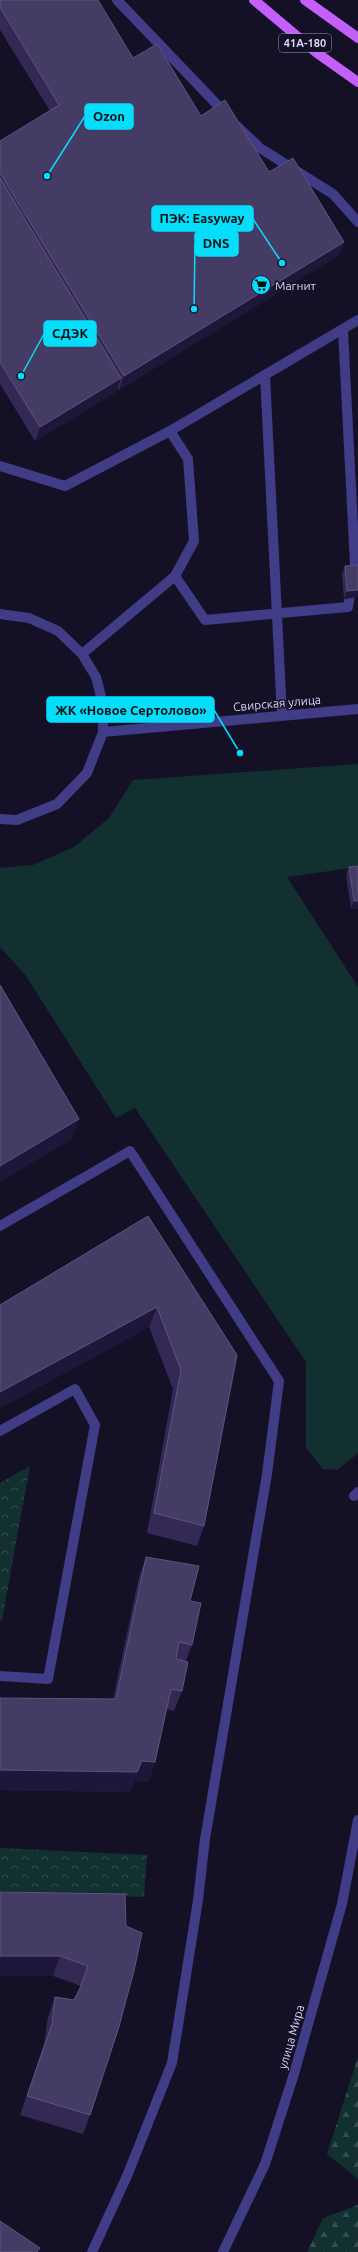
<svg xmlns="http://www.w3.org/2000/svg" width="358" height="2252" font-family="Ubuntu,sans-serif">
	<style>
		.grass { fill: #133030 }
		.forest { fill: url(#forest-firs) }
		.park { fill: url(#park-crowns) }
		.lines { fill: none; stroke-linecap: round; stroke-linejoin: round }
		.lane { stroke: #403c85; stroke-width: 10 }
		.street { stroke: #403c85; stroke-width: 10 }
		.primary { stroke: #c55ffc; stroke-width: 10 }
		.wall { fill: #332954 }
		.shaded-wall { fill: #1f173a }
		.building { fill: #453c66; stroke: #5c547e }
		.labels { text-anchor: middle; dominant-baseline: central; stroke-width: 3; stroke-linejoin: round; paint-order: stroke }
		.shield { fill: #141026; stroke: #9f9bbd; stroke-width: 1 }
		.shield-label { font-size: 11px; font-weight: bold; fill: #dbd6fe }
		.poi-label { font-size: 12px; fill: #dbd6fe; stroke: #141026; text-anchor: start }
		.street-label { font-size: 12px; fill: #dbd6fe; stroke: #141026 }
		.leader { fill: none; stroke: #05ddfb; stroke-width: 1.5 }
		.callout-dot { fill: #05ddfb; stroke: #141026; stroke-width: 1.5 }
		.callout { fill: #05ddfb; stroke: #05ddfb; stroke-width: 1.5 }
		.callout-label { font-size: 13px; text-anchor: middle; font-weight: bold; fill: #111 }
	</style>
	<defs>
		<pattern id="forest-firs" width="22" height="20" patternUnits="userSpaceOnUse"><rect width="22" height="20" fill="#133030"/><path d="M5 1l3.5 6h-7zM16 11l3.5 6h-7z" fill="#354d4f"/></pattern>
		<pattern id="park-crowns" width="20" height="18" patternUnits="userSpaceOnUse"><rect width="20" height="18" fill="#133030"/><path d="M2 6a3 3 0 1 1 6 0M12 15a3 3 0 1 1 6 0" fill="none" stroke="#354d4f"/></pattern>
	</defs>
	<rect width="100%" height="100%" fill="#141026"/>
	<polygon class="grass" points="358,764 358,867 287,877 358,987 358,1453 337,1470 323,1469 306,1448 306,1362 135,1108 116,1118 26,976 0,947 0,868 33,865 74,847 109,818 133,780"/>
	<g class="forest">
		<polygon points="358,2057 358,2179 327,2154"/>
		<polygon points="358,2205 358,2252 307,2252 323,2218"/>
	</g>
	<g class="park">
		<polygon points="30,1466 2,1620 0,1621 0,1483"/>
		<polygon points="0,1848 147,1855 144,1897 0,1891"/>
	</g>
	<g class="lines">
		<g class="lane">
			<polyline points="117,0 226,114"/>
			<polyline points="237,126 260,148 333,194 358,222"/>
			<polyline points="265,375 282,716"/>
			<polyline points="0,466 65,486 170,431 358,320"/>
			<polyline points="175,576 205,620 348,607 355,565 343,330"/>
			<polyline points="82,654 175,576 194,541 188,459 170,431"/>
			<polyline points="0,1226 130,1151 279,1381 267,1474 205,1839 198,1900 172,2063 127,2176 92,2252"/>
			<polyline points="0,1431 75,1389 95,1425 48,1679 0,1676"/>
			<polyline points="354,1496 358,1492"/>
		</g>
		<g class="street">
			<polyline points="0,614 29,618 58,631 82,654 96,677 103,704 103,732 87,773 57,804 17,820 0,819"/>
			<polyline points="103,732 358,709"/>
			<polyline points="223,2252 265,2164 294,2074 342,1904 358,1820"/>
		</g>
		<g class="primary">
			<polyline points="254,0 317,53 358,82"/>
			<polyline points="305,0 358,38"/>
		</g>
	</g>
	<g class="wall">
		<polygon points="0,0 133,58 201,116 269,172 344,242 339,255 119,390 117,387 116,392 35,441 0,384 0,141 50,111 0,30"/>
		<polygon points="358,565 358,597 344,599 342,574 345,566"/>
		<polygon points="349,867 358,909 351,909 346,875"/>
		<polygon points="148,1216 237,1355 204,1526 197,1546 147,1533 173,1389 149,1327 0,1408 0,1305"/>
		<polygon points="146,1557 190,1601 192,1645 186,1661 182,1691 174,1711 167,1709 155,1762 148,1782 135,1781 130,1792 0,1790 0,1698 113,1699 139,1577"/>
		<polygon points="0,1892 125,1894 90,2115 83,2134 20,2115 44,2044 48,2017 55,1997 74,2000 81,1986 53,1976 0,1976"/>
	</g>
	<g class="shaded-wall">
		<polygon points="344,242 339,255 119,390 124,376"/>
		<polygon points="121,378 116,392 35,441 40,427"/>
		<polygon points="358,590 358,597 344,599 347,591"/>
		<polygon points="354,901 358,901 358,909 351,909"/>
		<polygon points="79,1119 72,1139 0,1182 0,1166"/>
		<polygon points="157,1307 149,1327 0,1408 0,1392"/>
		<polygon points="142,1761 155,1762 148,1782 135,1781 130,1792 0,1790 0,1770"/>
		<polygon points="0,1956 60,1956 53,1976 0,1976"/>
	</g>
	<g class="building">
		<polygon points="0,0 98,0 133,58 157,44 201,116 225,100 269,172 293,158 344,242 124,376 0,173 0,141 59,105 0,7"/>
		<polygon points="0,178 121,378 40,427 0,362"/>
		<polygon points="358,565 358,590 347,591 345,566"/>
		<polygon points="358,866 358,901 354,901 349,867"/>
		<polygon points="0,985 79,1119 0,1166"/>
		<polygon points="148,1216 237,1355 204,1526 154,1513 181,1370 157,1307 0,1392 0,1305"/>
		<polygon points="146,1557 199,1566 190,1601 201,1603 192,1645 179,1642 176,1659 188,1662 182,1691 171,1689 155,1762 142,1761 137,1772 0,1770 0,1698 116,1699"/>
		<polygon points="0,1892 125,1894 126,1926 142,1933 134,1971 118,2030 90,2115 27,2096 52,2024 55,1997 74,2000 80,1988 88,1966 60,1956 0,1956"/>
		<polygon points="0,2221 40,2248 37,2252 0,2252"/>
	</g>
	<defs>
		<symbol id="supermarket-disc" viewBox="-11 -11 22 22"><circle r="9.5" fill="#05ddfb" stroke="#141026"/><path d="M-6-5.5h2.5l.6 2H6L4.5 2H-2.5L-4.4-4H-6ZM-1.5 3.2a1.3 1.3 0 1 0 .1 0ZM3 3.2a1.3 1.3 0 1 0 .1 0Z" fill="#111"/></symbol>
	</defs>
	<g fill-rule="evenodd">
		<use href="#supermarket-disc" x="250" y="274" width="22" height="22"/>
	</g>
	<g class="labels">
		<rect class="shield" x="279" y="34" width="52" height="18" rx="3"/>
		<g class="shield-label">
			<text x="305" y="43">41А-180</text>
		</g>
		<g class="poi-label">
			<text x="275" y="285">Магнит</text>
		</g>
		<g class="street-label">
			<text transform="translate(277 703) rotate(-5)">Свирская улица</text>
			<text transform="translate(291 2037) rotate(-74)">улица Мира</text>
		</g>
	</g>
	<path class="leader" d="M47 176L85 116M282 263L253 219M194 309L195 244M21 376L44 334M240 753L214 710"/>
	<g class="callout-dot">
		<circle cx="47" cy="176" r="4"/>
		<circle cx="282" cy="263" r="4"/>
		<circle cx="194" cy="309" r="4"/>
		<circle cx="21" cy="376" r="4"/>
		<circle cx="240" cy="753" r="4"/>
	</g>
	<g class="callout">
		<rect x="85" y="104" width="48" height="25" rx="4"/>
		<rect x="152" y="206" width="101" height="25" rx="4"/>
		<rect x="195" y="231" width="43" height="25" rx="4"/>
		<rect x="44" y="321" width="52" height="25" rx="4"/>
		<rect x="47" y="697" width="167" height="25" rx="4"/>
	</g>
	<g class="callout-label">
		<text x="109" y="121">Ozon</text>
		<text x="202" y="223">ПЭК: Easyway</text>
		<text x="216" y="248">DNS</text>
		<text x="70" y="338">СДЭК</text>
		<text x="131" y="715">ЖК «Новое Сертолово»</text>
	</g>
</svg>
